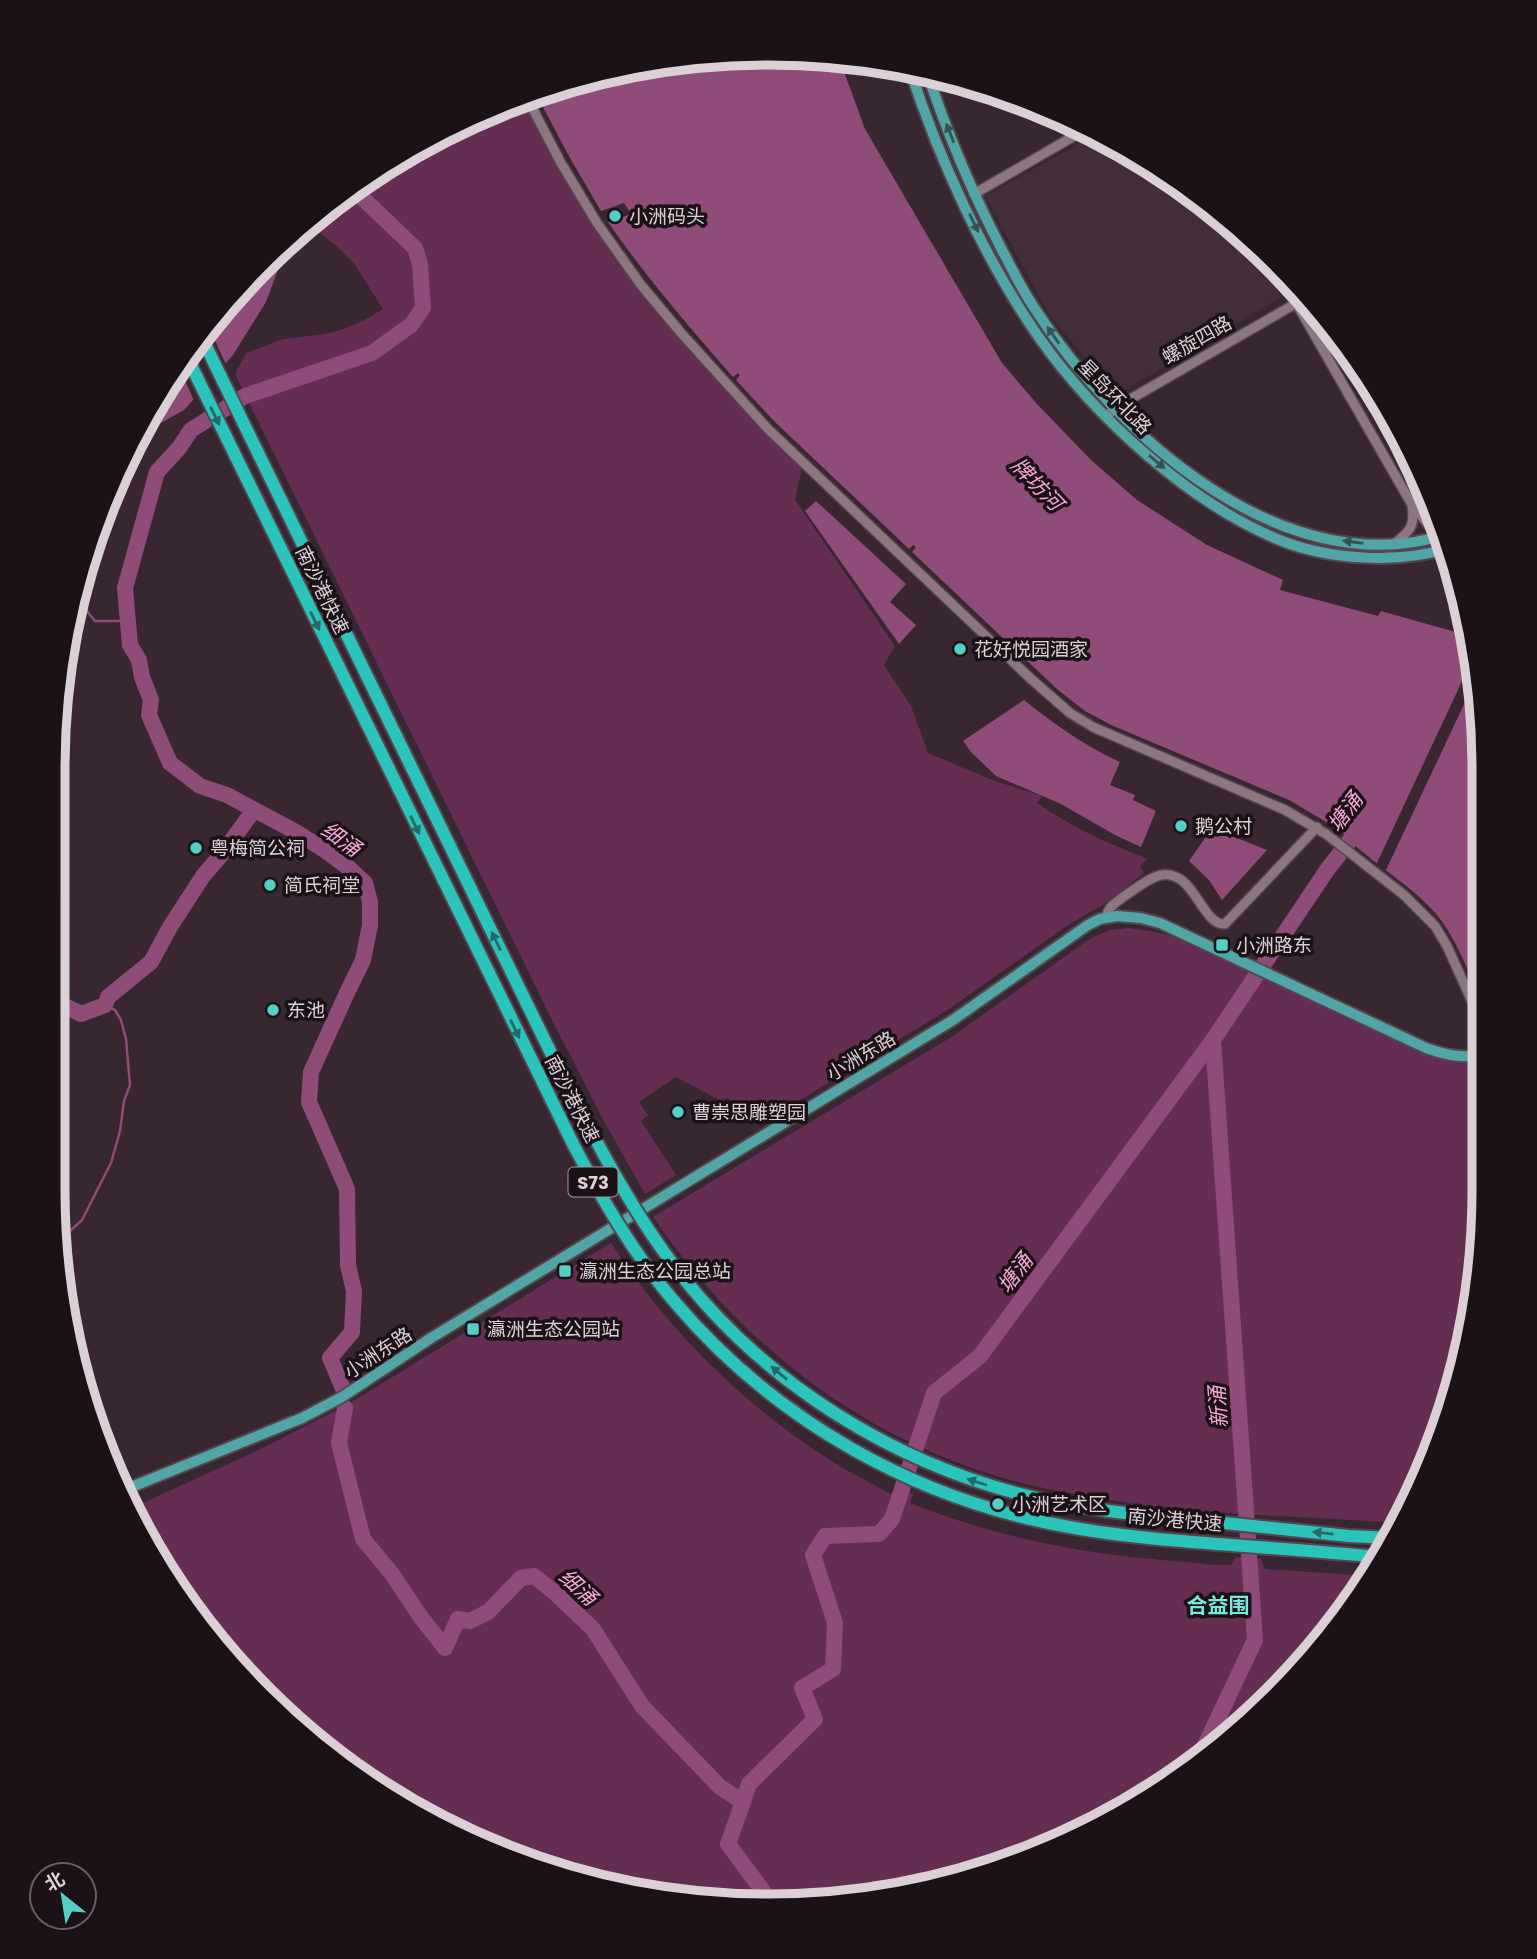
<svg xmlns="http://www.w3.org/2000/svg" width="1537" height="1959" font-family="Poppins,'Noto Sans SC',sans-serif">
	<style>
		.built { fill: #442d3b }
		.green { fill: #662d53 }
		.water { fill: #8f4c78 }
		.pier { fill: #382731 }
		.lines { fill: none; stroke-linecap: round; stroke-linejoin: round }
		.stream { stroke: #8f4c78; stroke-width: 2.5 }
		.river { stroke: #8f4c78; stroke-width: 16 }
		.minor-casing { stroke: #54454e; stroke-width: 12 }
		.major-casing { stroke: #54454e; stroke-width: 14 }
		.minor { stroke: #8b7682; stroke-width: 9 }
		.major { stroke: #51a5a4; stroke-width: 10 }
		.highway-bridge-casing { stroke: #54454e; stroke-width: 16; stroke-linecap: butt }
		.highway-bridge { stroke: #2bc4ba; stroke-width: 12 }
		.oneway { fill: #335456 }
		.oneway2 { fill: #226b68 }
		.poi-dot { fill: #55cec5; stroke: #1a1217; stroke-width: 2.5 }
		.labels { text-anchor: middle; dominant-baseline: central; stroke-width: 7; stroke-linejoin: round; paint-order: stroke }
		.shield { fill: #1a1217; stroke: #a2979d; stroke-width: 2 }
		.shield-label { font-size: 18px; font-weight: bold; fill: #dcd0d7 }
		.poi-label { font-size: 19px; fill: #dcd0d7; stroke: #1a1217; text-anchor: start }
		.street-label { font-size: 19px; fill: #dcd0d7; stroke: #1a1217 }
		.water-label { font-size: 21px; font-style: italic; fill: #f5a7d8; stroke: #1a1217 }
		.neighbourhood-label { font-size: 21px; font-weight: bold; fill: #7be6dd; stroke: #1a1217 }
		.rim { fill: none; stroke: #dcd0d7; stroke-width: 9 }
	</style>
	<rect width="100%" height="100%" fill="#382731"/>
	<polygon class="built" points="1097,134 1204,200 1247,240 1281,297 1117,395 1050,316 985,196"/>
	<g class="green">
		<path d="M523,97L559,165L679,336L747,413L802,467L795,500L895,646L884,665L911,706L928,753L995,781L1042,796L1037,803C1073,828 1107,843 1148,859L1140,866L1144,873L1103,905L1071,923L949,1009L764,1122L727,1098L721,1101L676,1077L639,1102L648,1115L641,1121L676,1175L645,1194L605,1123L553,1022L235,374L246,353L283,339L326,334L344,329L366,319L383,309L353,262L339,248L309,224L310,220L410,149Z"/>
		<path d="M1128,928L1151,931L1178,938L1433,1057L1461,1063L1484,1060V1191L1471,1330L1430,1464L1399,1523C1279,1515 1157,1514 1039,1487C877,1451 746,1352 653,1217L953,1036L1091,938L1110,930Z"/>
		<path d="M611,1243C667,1329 743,1405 830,1460C850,1473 871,1483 891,1494L896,1486L913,1494L910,1503C973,1528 1039,1545 1107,1554C1143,1559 1179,1561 1214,1565H1231L1236,1557L1261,1559L1265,1569L1370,1576L1364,1589L1241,1729L1127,1810L954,1882L769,1906L584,1882L411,1811L262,1697L149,1549L132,1508L265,1447L350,1403Z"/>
	</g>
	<g class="water">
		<path d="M815,54L839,58L865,129L1002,363L1037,404L1091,460L1137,500L1207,545L1283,580L1280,590L1378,616L1381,611L1466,635L1483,721L1484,1007C1470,977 1458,941 1437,915C1412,886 1378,867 1350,841L1335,853L1345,838L1343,832L1289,800L1111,725L1085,711L1057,689L912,552L916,547L913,545L909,549L775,422L736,380L740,375L738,373L733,377C689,327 646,277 608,222L631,214L624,203L601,211L570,158L535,92L675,59Z"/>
		<polygon points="291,235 266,302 233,355 184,410 136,437 148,411 155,400 177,375 224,308"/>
		<polygon points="816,501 906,584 890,602 916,625 899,644 805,511"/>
		<path d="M1024,700C1054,724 1085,746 1120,762L1110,785L1135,795L1133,800L1156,811L1141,847L1115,835L1061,804L996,776L971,752L963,741Z"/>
		<polygon points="1212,828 1267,850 1222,900 1209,880 1189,861"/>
	</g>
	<g class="pier">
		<polygon points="208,325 227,367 195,403 179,367"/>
		<polygon points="1471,662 1475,681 1386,870 1376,865"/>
	</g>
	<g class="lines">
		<g class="stream">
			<polyline points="78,603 86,610 95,621 127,621"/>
			<polyline points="59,1241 82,1220 111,1163 120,1131 124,1101 130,1085 126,1039 121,1020 115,1010 105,1005"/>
		</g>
		<g class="river">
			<polyline points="53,1000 81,1014 105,1005 108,997 151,962 170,927 203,876 221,855 254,810"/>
			<polyline points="344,1391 330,1358 352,1332 354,1291 348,1265 347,1189 309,1102 311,1072 346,995 363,960 370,925 370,902 365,883 349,868 326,851 296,832 227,795 200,786 170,763 149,715 151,700 142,677 139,660 130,645 125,588 157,472 179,448 191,430 245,396 372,353 411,325 423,308 420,264 415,248 353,189"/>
			<polyline points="345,1408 339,1443 363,1539 392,1574 420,1616 445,1648 458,1619 470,1621 488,1612 521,1578 534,1576 554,1592 593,1629 642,1706 720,1787 743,1802 728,1844 774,1906"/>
			<polyline points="1199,1758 1255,1640 1213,1040"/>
			<polyline points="743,1802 749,1784 815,1719 802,1688 833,1669 835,1623 813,1555 825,1536 879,1534 892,1519 934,1393 980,1356 1213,1040 1327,870 1361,826"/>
		</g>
		<defs>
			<g id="minor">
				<polyline points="526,96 561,163 597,223 641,285 682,334 768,429 1030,678 1070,713 1093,727 1285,810 1326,834 1404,895 1435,926 1447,946 1484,1028"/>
				<polyline points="974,194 1088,128"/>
				<polyline points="306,223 307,223"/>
				<polyline points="1276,268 1411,503 1430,527 1443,531"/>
				<polyline points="1107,416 1115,408 1307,297"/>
				<path d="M1395,543C1411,531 1415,525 1412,505"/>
				<path d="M1106,917C1107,913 1108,911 1110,908C1116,901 1147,880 1155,877C1162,874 1170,874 1176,877C1196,885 1206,926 1225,924L1317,827"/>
			</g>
			<g id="major">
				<path d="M910,70C939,159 984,258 1038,336C1094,416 1190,504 1282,541C1331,560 1399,564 1448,548"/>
				<path d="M927,72C947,133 972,192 1001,248C1012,269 1022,290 1035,309C1116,434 1283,585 1445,535"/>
				<path d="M124,1490L302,1418L342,1397L431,1338L953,1020L1088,925L1100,919L1117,916L1141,918L1160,923L1426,1048C1446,1055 1463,1059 1484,1054"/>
			</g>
		</defs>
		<use href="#minor" class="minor-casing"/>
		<use href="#major" class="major-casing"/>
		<use href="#minor" class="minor"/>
		<use href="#major" class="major"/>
		<defs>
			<g id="highway-bridge">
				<path d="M200,334L568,1088C598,1144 627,1201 664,1252C757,1383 904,1473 1060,1503C1105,1512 1151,1516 1196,1520C1247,1525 1298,1531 1349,1536L1391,1538"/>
				<path d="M186,355L573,1144C602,1199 633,1253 673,1300C774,1420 915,1500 1069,1527C1118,1536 1168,1540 1217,1544C1271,1548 1326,1552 1381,1557"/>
			</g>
		</defs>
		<use href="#highway-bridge" class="highway-bridge-casing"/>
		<use href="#highway-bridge" class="highway-bridge"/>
	</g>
	<defs><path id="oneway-solid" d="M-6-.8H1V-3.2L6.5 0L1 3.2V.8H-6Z" transform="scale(1.75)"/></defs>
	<g class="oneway">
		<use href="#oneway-solid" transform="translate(950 133) rotate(-112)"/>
		<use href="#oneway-solid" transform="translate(974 223) rotate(64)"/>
		<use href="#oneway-solid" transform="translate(1053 335) rotate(-125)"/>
		<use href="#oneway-solid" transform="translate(1157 462) rotate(40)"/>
		<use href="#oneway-solid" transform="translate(1353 542) rotate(-172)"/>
	</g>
	<g class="oneway2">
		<use href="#oneway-solid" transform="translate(215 416) rotate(64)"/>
		<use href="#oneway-solid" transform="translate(315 621) rotate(64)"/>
		<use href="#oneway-solid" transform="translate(415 825) rotate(64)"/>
		<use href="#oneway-solid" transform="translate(496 941) rotate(-116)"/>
		<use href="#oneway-solid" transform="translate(515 1029) rotate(64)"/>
		<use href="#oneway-solid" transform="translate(779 1373) rotate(-141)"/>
		<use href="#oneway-solid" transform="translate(977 1482) rotate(-162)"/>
		<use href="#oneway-solid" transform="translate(1323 1533) rotate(-174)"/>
	</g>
	<g class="poi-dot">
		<circle cx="615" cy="216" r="7"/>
		<circle cx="960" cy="649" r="7"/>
		<circle cx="1181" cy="826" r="7"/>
		<circle cx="196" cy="848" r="7"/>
		<circle cx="270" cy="885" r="7"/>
		<rect x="1215" y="938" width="14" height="14" rx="3.5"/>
		<circle cx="273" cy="1010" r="7"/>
		<circle cx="678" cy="1112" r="7"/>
		<rect x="558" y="1264" width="14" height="14" rx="3.5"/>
		<rect x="466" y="1322" width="14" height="14" rx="3.5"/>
		<circle cx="998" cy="1504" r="7"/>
	</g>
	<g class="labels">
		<rect class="shield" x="568.5" y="1167.5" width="49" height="29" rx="5"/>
		<g class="shield-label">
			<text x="593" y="1182">S73</text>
		</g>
		<g class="poi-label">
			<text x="629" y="216">小洲码头</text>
			<text x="974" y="649">花好悦园酒家</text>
			<text x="1195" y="826">鹅公村</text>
			<text x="210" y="848">粤梅简公祠</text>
			<text x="284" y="885">简氏祠堂</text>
			<text x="1236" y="945">小洲路东</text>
			<text x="287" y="1010">东池</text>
			<text x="692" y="1112">曹崇思雕塑园</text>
			<text x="579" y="1271">瀛洲生态公园总站</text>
			<text x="487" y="1329">瀛洲生态公园站</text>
			<text x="1012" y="1504">小洲艺术区</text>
		</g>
		<g class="street-label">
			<text transform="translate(1197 340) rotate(-30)">螺旋四路</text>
			<text transform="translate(1115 397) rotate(46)">星岛环北路</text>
			<text transform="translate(322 590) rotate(64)">南沙港快速</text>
			<text transform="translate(861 1056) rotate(-31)">小洲东路</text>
			<text transform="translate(572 1099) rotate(63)">南沙港快速</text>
			<text transform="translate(378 1353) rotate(-33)">小洲东路</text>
			<text transform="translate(1175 1520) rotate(5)">南沙港快速</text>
		</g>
		<g class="water-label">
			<text transform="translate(1037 484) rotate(46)">牌坊河</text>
			<text transform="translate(1345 812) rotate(-53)">塘涌</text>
			<text transform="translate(341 839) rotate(35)">细涌</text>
			<text transform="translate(1015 1273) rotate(-53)">塘涌</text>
			<text transform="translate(1218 1407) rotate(-94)">新涌</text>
			<text transform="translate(578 1587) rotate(42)">细涌</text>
		</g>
		<g class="neighbourhood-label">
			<text x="1218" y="1605">合益围</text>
		</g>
	</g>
	<path d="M0 0H1537V1959H0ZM768 65H769A703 703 0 0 1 1472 768V1191A703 703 0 0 1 769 1894H768A703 703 0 0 1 65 1191V768A703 703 0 0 1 768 65Z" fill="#1a1217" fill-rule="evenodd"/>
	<path class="rim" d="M768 65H769A703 703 0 0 1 1472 768V1191A703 703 0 0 1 769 1894H768A703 703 0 0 1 65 1191V768A703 703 0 0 1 768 65Z"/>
	<g transform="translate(63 1896) rotate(330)"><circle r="33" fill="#1a1217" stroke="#685e64" stroke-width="2"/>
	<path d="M0-5L12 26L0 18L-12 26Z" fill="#55cec5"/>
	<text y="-10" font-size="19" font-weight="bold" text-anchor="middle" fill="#dcd0d7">北</text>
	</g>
</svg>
